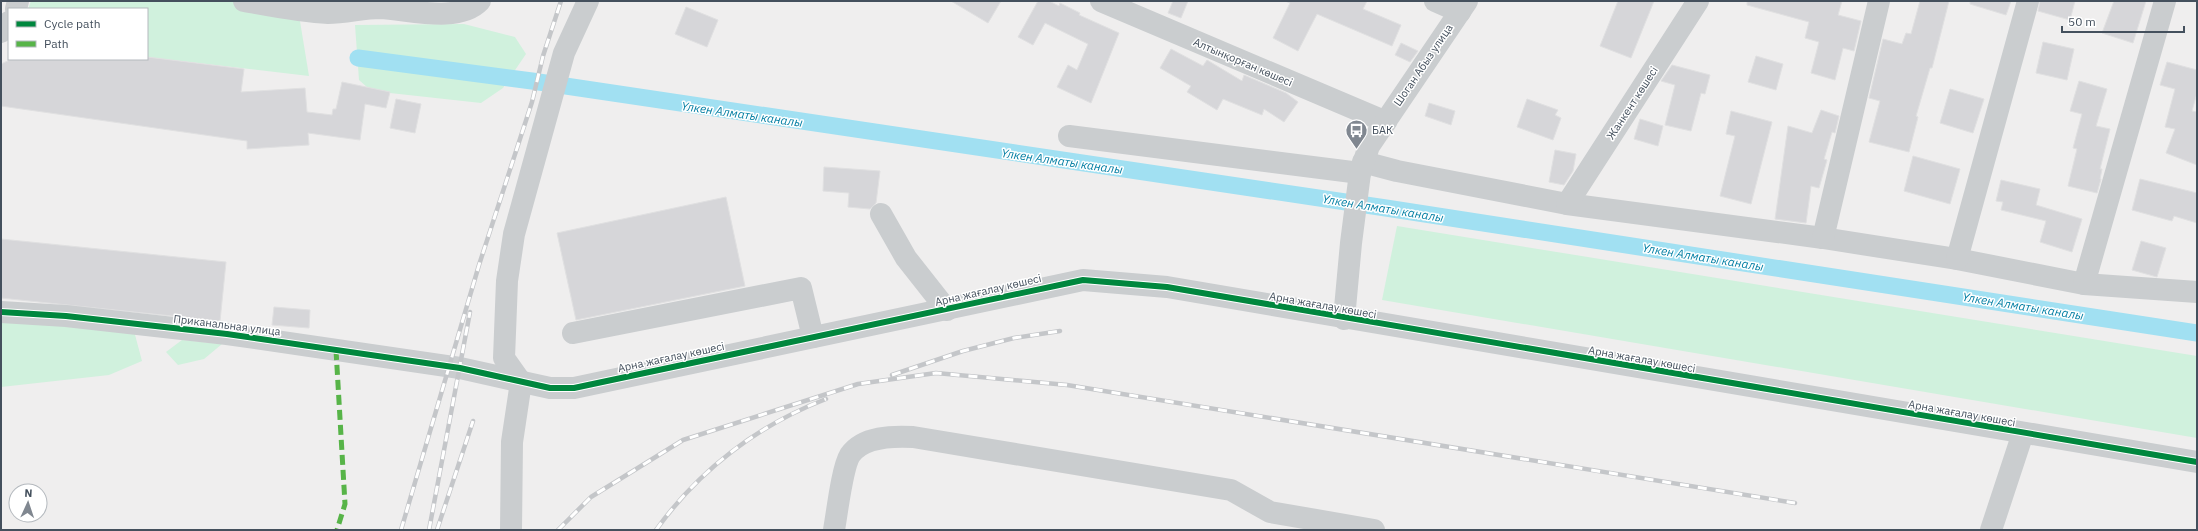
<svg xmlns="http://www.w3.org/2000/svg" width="2198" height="531" font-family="'IBM Plex Sans',sans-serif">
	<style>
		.green { fill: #d0f1dd }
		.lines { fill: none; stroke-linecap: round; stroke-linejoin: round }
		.canal { stroke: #a1e0f2; stroke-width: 17 }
		.building { fill: #d6d6d9; stroke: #e0e0e1 }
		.minor { stroke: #cacdcf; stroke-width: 22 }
		.rail-casing { stroke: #c4c6c9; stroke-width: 4.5 }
		.rail { stroke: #fff; stroke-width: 3; stroke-dasharray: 9; stroke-linecap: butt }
		.quiet { stroke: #57b448; stroke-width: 5; stroke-dasharray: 10 5; stroke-linecap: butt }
		.cycleway-casing { stroke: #fff; stroke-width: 8 }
		.cycleway { stroke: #00873e; stroke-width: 6 }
		.labels { text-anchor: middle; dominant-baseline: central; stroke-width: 3; stroke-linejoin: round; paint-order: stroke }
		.street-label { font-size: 11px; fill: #44505d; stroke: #fff }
		.poi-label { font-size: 11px; fill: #44505d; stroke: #fff; text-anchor: start }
		.water-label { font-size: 12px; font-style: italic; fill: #027ea3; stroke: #fff }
	</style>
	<rect width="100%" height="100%" fill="#efeeee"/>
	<g class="green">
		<polygon points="31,1 244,1 298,9 309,76 147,57 147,9 28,9"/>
		<polygon points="464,24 515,37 526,54 503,88 481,103 390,93 368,88 359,80 355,25"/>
		<polygon points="1397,226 2197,356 2197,438 1382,300"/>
		<polygon points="1,321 134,331 142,361 109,375 1,387"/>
		<polygon points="182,340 222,344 204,359 178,365 166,352"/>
	</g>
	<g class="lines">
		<polyline class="canal" points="358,58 532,81 1386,208 2197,333"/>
	</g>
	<g class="building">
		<polygon points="951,1 1001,1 988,23"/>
		<polygon points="1038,1 1049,1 1059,6 1060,3 1080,13 1079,15 1119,33 1091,103 1057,87 1068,65 1077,70 1088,44 1045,23 1033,45 1018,37"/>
		<polygon points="1173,1 1188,1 1181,18 1168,13"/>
		<polygon points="1285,1 1367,1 1363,9 1401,25 1392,46 1317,14 1298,51 1273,38 1290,3"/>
		<polygon points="1618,1 1654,1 1631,58 1600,46"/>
		<polygon points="1747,1 1842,1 1838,15 1861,21 1854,51 1843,48 1835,80 1811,73 1819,42 1805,38 1809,22 1747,5"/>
		<polygon points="1920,1 1949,1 1932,68 1930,68 1916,116 1918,117 1909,152 1869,142 1880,101 1869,98 1883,39 1902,44 1906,33 1911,34"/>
		<polygon points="1970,1 2011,1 2006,15 1970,4"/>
		<polygon points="2040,1 2075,1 2070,20 2038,11"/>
		<polygon points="2114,1 2146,1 2133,43 2102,33"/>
		<polygon points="686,7 718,20 707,47 675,34"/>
		<polygon points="2043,42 2074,49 2067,80 2036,73"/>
		<polygon points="1401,43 1418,51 1410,62 1395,55"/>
		<polygon points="1171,49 1203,66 1207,60 1242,81 1244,75 1286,93 1298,102 1284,122 1264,109 1262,115 1223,99 1217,110 1187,92 1191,86 1160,68"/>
		<polygon points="1756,56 1783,64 1776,90 1748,82"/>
		<polygon points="147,57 244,69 241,92 305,88 307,112 332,115 333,109 336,109 342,82 390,92 386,108 365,104 360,140 308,133 309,145 247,149 247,141 1,106 1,64 12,59 147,59"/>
		<polygon points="2167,62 2197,70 2197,93 2192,111 2197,112 2197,165 2166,153 2175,129 2165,127 2175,89 2160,85"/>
		<polygon points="1672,65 1710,75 1705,94 1701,93 1691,131 1665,125 1675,85 1661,81"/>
		<polygon points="2079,81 2107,89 2096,126 2110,129 2100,169 2102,169 2100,179 2101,179 2097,193 2068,186 2077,149 2073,148 2082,114 2070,111"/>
		<polygon points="1950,89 1984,99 1973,133 1940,123"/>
		<polygon points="396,99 421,104 415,133 390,128"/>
		<polygon points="1527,99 1558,110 1555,115 1561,118 1553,140 1517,127"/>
		<polygon points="1429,103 1455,111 1451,125 1425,116"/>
		<polygon points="1821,110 1839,116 1835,133 1832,132 1824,159 1827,160 1819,188 1811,186 1806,223 1775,219 1788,126 1812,133"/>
		<polygon points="1731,111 1772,122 1751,204 1720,196 1735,136 1726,134"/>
		<polygon points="1640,119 1663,126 1658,146 1634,139"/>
		<polygon points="1555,150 1576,154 1573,171 1564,185 1549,182"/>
		<polygon points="1913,156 1960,169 1950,204 1904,191"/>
		<polygon points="824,167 880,171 876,203 870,209 848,207 849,193 823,191"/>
		<polygon points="2140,179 2197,193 2197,223 2174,216 2172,221 2132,210"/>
		<polygon points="2001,180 2040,189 2036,205 2082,219 2072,252 2040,242 2046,221 2001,210 2003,202 1996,201"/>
		<polygon points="726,197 745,286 576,320 557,233"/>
		<polygon points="1,239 226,262 220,321 1,298"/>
		<polygon points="2141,241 2166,248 2157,277 2132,270"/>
		<polygon points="274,307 310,310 309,328 272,325"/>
	</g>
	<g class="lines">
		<g class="minor">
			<path d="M244,1C272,6 301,12 328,13C346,13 363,8 380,8C408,9 458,24 480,1"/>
			<polyline points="1101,1 1386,122"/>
			<polyline points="1435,1 1460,12"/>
			<polyline points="16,9 18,1"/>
			<polyline points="1,32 9,22"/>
			<polyline points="1069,136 1360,173"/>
			<polyline points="1363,162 1397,171 1567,204 1823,238 1957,259 2084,284 2197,292"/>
			<polyline points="1567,204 1698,1"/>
			<polyline points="881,214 906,258 947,310"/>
			<polyline points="1823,238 1879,1"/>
			<polyline points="1957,259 2028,1"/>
			<polyline points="2084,284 2165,1"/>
			<polyline points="1,312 66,316 227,334 460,368 550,388 574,388 1083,280 1167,287 2197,462"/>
			<polyline points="1344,319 1351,243 1360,173 1369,146 1467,1"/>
			<polyline points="573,333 801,288 813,337"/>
			<polyline points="521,382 504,358 507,281 514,234 564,53 588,1"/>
			<polyline points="511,530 512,442 521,382"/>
			<path d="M834,530C837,514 842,468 850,455C863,436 893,436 913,437L1231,490L1270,512L1374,530"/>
			<polyline points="1991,530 2023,433"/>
		</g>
		<defs>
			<g id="rail">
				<polyline points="892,375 963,351 1014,338 1060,331"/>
				<polyline points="401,530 479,265 532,102 543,56 561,1"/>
				<polyline points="429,530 470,312"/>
				<polyline points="437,530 473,421"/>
				<polyline points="558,530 591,497 683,440 858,384 936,373 1067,385 1795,503"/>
				<path d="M656,530C699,470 758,425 826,399"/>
			</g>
		</defs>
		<use href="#rail" class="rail-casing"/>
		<use href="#rail" class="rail"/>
		<polyline class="quiet" points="336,350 345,504 337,530"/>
		<defs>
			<polyline id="cycleway" points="1,312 66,316 227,334 460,368 550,388 574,388 1083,280 1167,287 2197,462"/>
		</defs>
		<use href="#cycleway" class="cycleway-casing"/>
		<use href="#cycleway" class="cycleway"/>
	</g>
	<defs>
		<symbol id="bus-pin" viewBox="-11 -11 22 30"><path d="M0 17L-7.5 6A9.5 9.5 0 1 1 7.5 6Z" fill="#808790" stroke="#fff"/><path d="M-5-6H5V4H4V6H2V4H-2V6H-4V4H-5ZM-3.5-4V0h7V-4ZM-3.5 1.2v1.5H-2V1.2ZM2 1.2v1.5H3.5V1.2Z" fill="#fff"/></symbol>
	</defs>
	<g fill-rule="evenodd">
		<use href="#bus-pin" x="1344" y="118" width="25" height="34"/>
	</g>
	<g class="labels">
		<g class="street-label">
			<text transform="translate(1243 62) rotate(23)">Алтынқорған көшесі</text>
			<text transform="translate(1423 65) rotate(-56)">Шоган Абыз улица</text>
			<text transform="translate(1632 103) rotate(-57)">Жанкент көшесі</text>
			<text transform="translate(988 290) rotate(-13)">Арна жағалау көшесі</text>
			<text transform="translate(1323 305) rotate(10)">Арна жағалау көшесі</text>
			<text transform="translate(227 325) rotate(7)">Приканальная улица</text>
			<text transform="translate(671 357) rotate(-12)">Арна жағалау көшесі</text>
			<text transform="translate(1642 359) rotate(10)">Арна жағалау көшесі</text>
			<text transform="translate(1962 413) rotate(10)">Арна жағалау көшесі</text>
		</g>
		<g class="poi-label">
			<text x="1372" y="130">БАК</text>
		</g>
		<g class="water-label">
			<text transform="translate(742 114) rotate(8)">Үлкен Алматы каналы</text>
			<text transform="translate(1062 161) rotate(8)">Үлкен Алматы каналы</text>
			<text transform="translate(1383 208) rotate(9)">Үлкен Алматы каналы</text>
			<text transform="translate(1703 257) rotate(9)">Үлкен Алматы каналы</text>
			<text transform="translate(2023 306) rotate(9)">Үлкен Алматы каналы</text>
		</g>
	</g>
	<rect width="2198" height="531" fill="none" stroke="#44505d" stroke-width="4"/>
	<rect x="8" y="8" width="140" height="52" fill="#ffffff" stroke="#b4b9be"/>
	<rect x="16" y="21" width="20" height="6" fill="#00873e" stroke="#b4b9be"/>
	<text x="44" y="28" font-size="12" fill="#44505d">Cycle path</text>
	<rect x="16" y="41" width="20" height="6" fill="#57b448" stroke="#b4b9be"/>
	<text x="44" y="48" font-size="12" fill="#44505d">Path</text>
	<g transform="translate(28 503) rotate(3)"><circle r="19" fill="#ffffff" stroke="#b4b9be"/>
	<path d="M0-3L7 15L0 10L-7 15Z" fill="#808790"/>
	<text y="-6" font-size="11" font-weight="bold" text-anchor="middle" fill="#44505d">N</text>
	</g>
	<path d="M2062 26v6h122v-6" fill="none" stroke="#44505d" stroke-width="2"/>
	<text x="2068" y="26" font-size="12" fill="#44505d" stroke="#ffffff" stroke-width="3" paint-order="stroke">50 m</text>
</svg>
